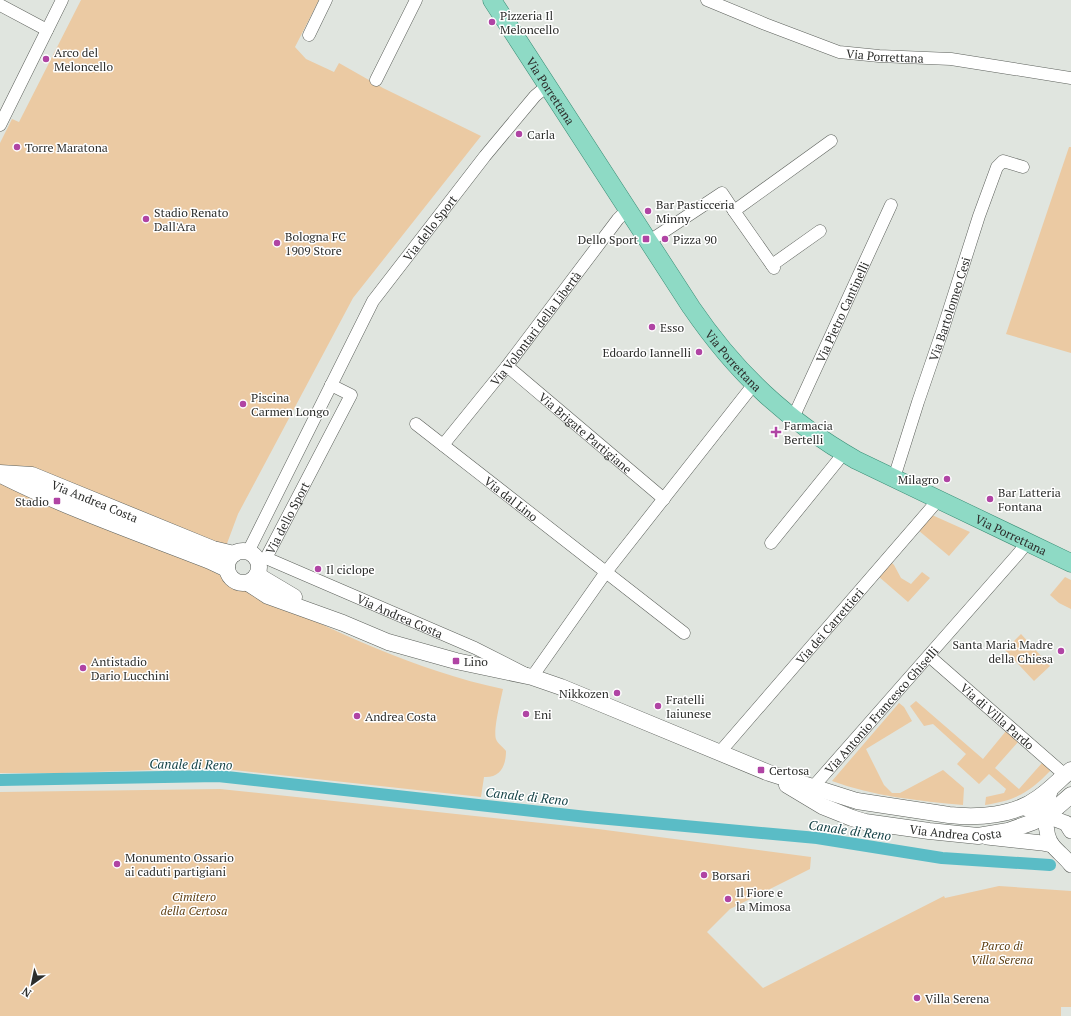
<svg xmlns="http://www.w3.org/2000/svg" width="1071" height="1016" font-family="'PT Serif',serif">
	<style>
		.green { fill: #ebcaa3 }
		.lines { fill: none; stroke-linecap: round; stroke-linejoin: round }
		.canal { stroke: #5abcc6; stroke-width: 12 }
		.minor-casing { stroke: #5c605b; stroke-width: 13 }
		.tertiary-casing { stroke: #5c605b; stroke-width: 16 }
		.secondary-casing { stroke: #5c605b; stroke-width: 17 }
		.primary-casing { stroke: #3a8e76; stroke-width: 19 }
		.minor { stroke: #fff; stroke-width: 12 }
		.tertiary { stroke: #fff; stroke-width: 15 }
		.secondary { stroke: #fff; stroke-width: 16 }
		.primary { stroke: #8edac5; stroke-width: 18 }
		.poi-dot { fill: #b044a4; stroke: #fff; stroke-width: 1.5 }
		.labels { text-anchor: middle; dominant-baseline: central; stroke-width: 3; stroke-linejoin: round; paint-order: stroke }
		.poi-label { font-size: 12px; fill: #2c2d2b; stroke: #fff; text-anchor: start }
		.street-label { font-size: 12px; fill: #2c2d2b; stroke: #fff }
		.park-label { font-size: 12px; font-style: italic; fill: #5f3f12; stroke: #fff }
		.water-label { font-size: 13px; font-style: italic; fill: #0f3e42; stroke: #fff }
	</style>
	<rect width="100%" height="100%" fill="#e0e5df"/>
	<g class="green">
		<path d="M81,0H319L295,47L306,59L334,72L339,63L383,88L481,136L353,298L238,514L216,573C309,618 402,668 503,689C501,699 493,730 496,739C497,743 503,747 506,751C506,765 501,778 484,777L481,797L216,768L62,773H0V143L12,119L19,122Z"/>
		<polygon points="1069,147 1071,147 1071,353 1006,334"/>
		<polygon points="932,515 970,532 949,556 918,530"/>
		<polygon points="891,562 894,565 901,578 911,584 922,572 930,578 908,602 878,576"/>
		<polygon points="1065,577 1071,580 1071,609 1059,603 1050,595"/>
		<polygon points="1021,634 1050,666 1034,681 1005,650"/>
		<path d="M916,701L983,759L1006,731L1018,742L995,768L1019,789L1042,763L1051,770C1029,793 1016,800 985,805L986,797L1004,793L1006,789L989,774L979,784L957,764L966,754L933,724L924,726L910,706Z"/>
		<path d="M899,703L904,707L912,721L866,749L884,785L892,793H900L943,770L964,788L963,805C919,801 873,796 832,781Z"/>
		<polygon points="220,789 598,829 811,857 810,869 730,909 707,932 763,988 944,896 945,898 999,886 1071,891 1071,1007 1061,1007 1061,1016 0,1016 0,792"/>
	</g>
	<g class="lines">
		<polyline class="canal" points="0,780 218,776 587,817 817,838 942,858 1050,865"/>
		<defs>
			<g id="minor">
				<path id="s1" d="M707,0L765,24L839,52L879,56L951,59L1071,78"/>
				<polyline points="0,5 47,30"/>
				<polyline points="309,35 326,0"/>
				<polyline points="376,80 416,0"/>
				<polyline points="0,125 62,0"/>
				<polyline points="734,211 774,268"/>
				<polyline points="648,242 722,193 734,211 831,141"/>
				<polyline points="772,265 820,231"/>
				<path id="s2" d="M507,366L664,499"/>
				<path id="s3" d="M793,418L891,205"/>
				<path id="s4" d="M416,424L684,633"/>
				<path id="s5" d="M443,445L507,366L618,219L627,210"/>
				<path id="s6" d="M894,478L918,402L943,329L979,216L997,167L1003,161L1023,167"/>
				<polyline points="771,543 844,453"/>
				<path id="s7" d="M248,552L373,301L485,156L535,96L548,85"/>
				<path id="s8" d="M266,558L475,648L532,677L606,572L754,384"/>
				<path id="s9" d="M259,561L266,558L351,395L331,385"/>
				<path id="s10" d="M929,656L1065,775"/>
				<path id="s11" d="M720,752L939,499"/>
				<path id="s12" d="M813,787L1018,554L1027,543"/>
			</g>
			<g id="tertiary">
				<path d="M1051,788C1046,803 1042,833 1053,846C1059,853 1066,858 1071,865"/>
				<polyline points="1022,807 1063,822 1066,823 1071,831"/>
				<polyline points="987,837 1042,843 1052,845"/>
			</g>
			<g id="secondary">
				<path id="s13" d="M0,473L32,475L213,549L234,554"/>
				<path d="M3,476C69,509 141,534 210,561L227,569"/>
				<circle cx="243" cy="567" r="16"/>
				<polyline points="257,575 294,597"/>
				<path d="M248,583L268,596L343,623L388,642L456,661L532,677L561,687L769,773L857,801L949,815C978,818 1014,816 1038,798C1050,790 1060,779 1071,770"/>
				<path id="s14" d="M787,785L822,806L852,818L865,822L929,831L978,836L1008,831L1033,822L1047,816L1071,795"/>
			</g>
			<g id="primary">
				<path id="s15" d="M492,0L691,307C736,373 786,420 856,460L1071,563"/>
			</g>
		</defs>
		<use href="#minor" class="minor-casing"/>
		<use href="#tertiary" class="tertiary-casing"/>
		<use href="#secondary" class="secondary-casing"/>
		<use href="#primary" class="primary-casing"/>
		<use href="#minor" class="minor"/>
		<use href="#tertiary" class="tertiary"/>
		<use href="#secondary" class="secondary"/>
		<use href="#primary" class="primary"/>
	</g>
	<g class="poi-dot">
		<circle cx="492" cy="22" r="4"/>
		<circle cx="46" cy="59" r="4"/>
		<circle cx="519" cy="134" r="4"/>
		<circle cx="17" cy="147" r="4"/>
		<circle cx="648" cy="211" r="4"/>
		<circle cx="146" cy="219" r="4"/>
		<rect x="642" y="235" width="8" height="8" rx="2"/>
		<circle cx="665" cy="239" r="4"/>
		<circle cx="277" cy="243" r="4"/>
		<circle cx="652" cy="327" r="4"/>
		<circle cx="699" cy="352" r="4"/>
		<circle cx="243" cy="404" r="4"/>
		<path d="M774 426h4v4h4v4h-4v4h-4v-4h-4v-4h4z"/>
		<circle cx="947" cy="479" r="4"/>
		<circle cx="990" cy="499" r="4"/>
		<rect x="53" y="497" width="8" height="8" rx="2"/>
		<circle cx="318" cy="569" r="4"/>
		<circle cx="1061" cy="651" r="4"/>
		<rect x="452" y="657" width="8" height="8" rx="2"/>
		<circle cx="83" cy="668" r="4"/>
		<circle cx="617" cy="693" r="4"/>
		<circle cx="658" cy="706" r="4"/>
		<circle cx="526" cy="714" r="4"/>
		<circle cx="357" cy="716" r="4"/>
		<rect x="757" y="766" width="8" height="8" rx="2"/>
		<circle cx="117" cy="864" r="4"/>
		<circle cx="704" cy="875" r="4"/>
		<circle cx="728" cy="899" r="4"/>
		<circle cx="917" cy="998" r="4"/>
	</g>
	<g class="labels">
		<g class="poi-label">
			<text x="500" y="15">Pizzeria Il<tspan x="500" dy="14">Meloncello</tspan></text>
			<text x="54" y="52">Arco del<tspan x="54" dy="14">Meloncello</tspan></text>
			<text x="527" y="134">Carla</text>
			<text x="25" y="147">Torre Maratona</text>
			<text x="656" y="204">Bar Pasticceria<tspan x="656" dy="14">Minny</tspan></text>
			<text x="154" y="212">Stadio Renato<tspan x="154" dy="14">Dall'Ara</tspan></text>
			<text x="285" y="236">Bologna FC<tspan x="285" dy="14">1909 Store</tspan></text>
			<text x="638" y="239" text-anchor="end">Dello Sport</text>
			<text x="673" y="239">Pizza 90</text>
			<text x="660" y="327">Esso</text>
			<text x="691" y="352" text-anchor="end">Edoardo Iannelli</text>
			<text x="251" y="397">Piscina<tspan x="251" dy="14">Carmen Longo</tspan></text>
			<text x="784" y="425">Farmacia<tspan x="784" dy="14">Bertelli</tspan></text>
			<text x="939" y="479" text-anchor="end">Milagro</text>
			<text x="998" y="492">Bar Latteria<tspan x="998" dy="14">Fontana</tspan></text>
			<text x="49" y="501" text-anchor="end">Stadio</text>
			<text x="326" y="569">Il ciclope</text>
			<text x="1053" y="644" text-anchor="end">Santa Maria Madre<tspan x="1053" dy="14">della Chiesa</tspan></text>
			<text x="91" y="661">Antistadio<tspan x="91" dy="14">Dario Lucchini</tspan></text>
			<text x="464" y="661">Lino</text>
			<text x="609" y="693" text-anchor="end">Nikkozen</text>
			<text x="666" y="699">Fratelli<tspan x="666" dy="14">Iaiunese</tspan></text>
			<text x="534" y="714">Eni</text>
			<text x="365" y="716">Andrea Costa</text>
			<text x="769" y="770">Certosa</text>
			<text x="125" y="857">Monumento Ossario<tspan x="125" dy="14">ai caduti partigiani</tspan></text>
			<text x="712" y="875">Borsari</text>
			<text x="736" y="892">Il Fiore e<tspan x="736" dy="14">la Mimosa</tspan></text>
			<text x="925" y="998">Villa Serena</text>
		</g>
		<g class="street-label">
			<text stroke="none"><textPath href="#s1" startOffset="188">Via Porrettana</textPath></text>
			<text stroke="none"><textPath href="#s15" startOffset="108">Via Porrettana</textPath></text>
			<text stroke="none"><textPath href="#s7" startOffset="373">Via dello Sport</textPath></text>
			<text stroke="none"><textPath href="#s6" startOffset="178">Via Bartolomeo Cesi</textPath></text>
			<text stroke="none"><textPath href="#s3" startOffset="117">Via Pietro Cantinelli</textPath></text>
			<text stroke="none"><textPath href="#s5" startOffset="149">Via Volontari della Libertà</textPath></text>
			<text stroke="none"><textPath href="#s15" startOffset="434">Via Porrettana</textPath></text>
			<text stroke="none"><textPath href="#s2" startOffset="103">Via Brigate Partigiane</textPath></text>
			<text stroke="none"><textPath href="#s4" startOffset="121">Via dal Lino</textPath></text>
			<text stroke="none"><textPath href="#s13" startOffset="100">Via Andrea Costa</textPath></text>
			<text stroke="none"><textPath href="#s9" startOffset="53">Via dello Sport</textPath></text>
			<text stroke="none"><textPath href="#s15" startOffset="765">Via Porrettana</textPath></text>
			<text stroke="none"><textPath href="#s8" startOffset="146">Via Andrea Costa</textPath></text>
			<text stroke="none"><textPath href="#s11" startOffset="167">Via dei Carrettieri</textPath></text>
			<text stroke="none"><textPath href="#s12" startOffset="103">Via Antonio Francesco Ghiselli</textPath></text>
			<text stroke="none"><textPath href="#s10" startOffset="91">Via di Villa Pardo</textPath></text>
			<text stroke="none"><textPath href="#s14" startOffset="178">Via Andrea Costa</textPath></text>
		</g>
		<g class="park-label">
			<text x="194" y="896">Cimitero<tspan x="194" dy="14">della Certosa</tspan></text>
			<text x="1002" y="945">Parco di<tspan x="1002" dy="14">Villa Serena</tspan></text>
		</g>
		<g class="water-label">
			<text transform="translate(191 764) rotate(1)">Canale di Reno</text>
			<text transform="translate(527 796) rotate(6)">Canale di Reno</text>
			<text transform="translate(850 830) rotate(8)">Canale di Reno</text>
		</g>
	</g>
	<g transform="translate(32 984) rotate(213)" stroke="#ffffff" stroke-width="3" paint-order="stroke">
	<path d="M0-3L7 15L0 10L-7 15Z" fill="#2c2d2b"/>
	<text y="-6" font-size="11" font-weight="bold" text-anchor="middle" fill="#2c2d2b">N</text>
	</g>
</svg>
